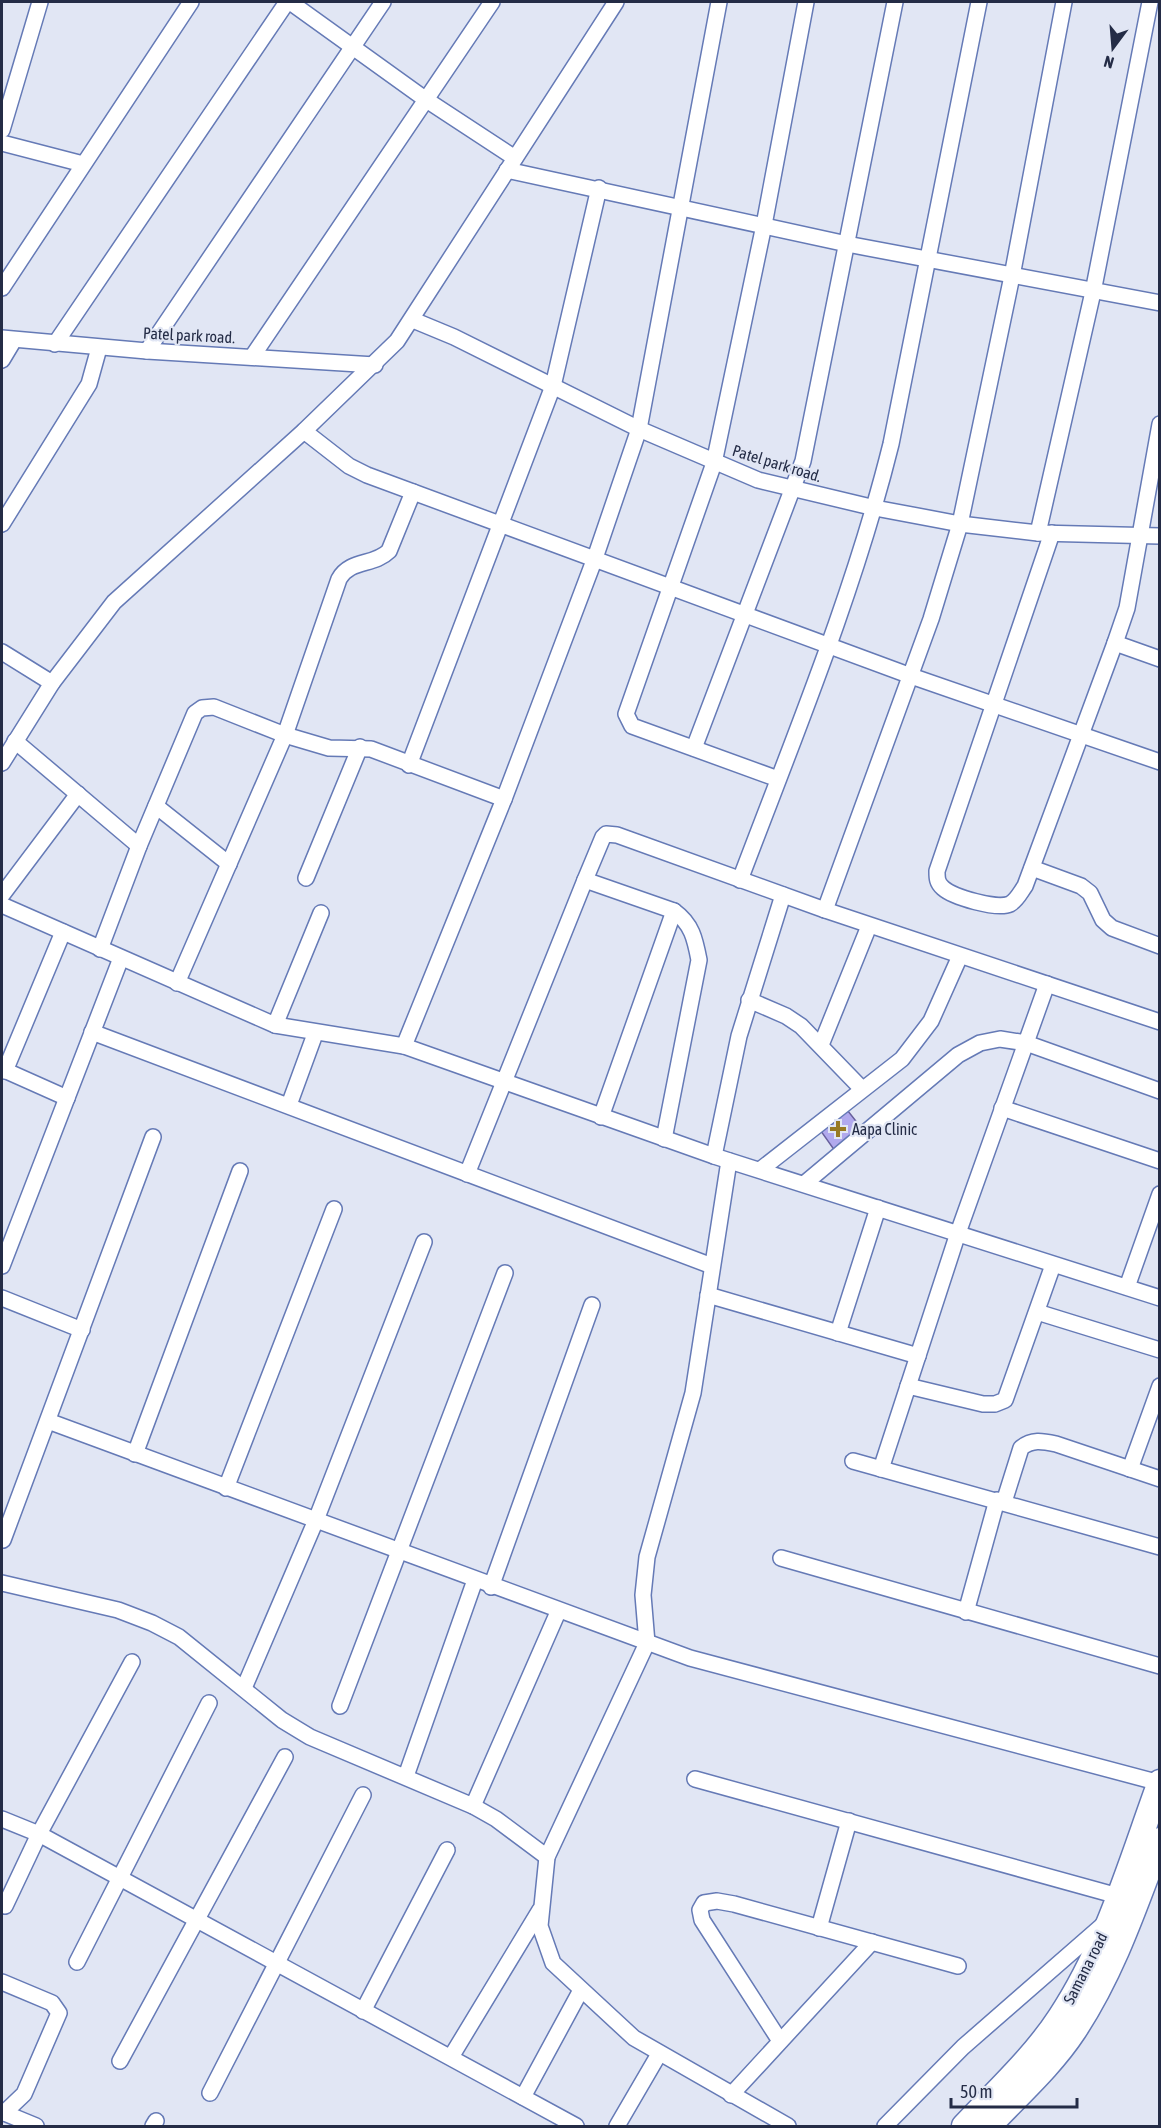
<svg xmlns="http://www.w3.org/2000/svg" width="1161" height="2128" font-family="'Asap Condensed',sans-serif">
	<style>
		.building { fill: #b1a9ed; stroke: #68609d; stroke-width: 1.5 }
		.lines { fill: none; stroke-linecap: round; stroke-linejoin: round }
		.minor-casing { stroke: #657ab6; stroke-width: 18 }
		.primary-casing { stroke: #657ab6; stroke-width: 27 }
		.minor { stroke: #fff; stroke-width: 15 }
		.primary { stroke: #fff; stroke-width: 24 }
		.poi-dot { fill: #987a23; stroke: #e1e6f4; stroke-width: 2 }
		.labels { text-anchor: middle; dominant-baseline: central; stroke-width: 4.5; stroke-linejoin: round; paint-order: stroke }
		.street-label { font-size: 16px; fill: #242c46; stroke: #e1e6f4 }
		.poi-label { font-size: 16px; fill: #242c46; stroke: #e1e6f4; text-anchor: start }
	</style>
	<rect width="100%" height="100%" fill="#e1e6f4"/>
	<polygon class="building" points="844,1106 863,1130 835,1151 818,1127"/>
	<g class="lines">
		<defs>
			<g id="minor">
				<polyline points="290,2 425,99 515,158"/>
				<polyline points="2,130 40,2"/>
				<polyline points="2,143 83,164"/>
				<polyline points="507,170 847,244 1160,303"/>
				<polyline points="2,288 191,2"/>
				<polyline points="413,320 454,337 639,429 758,480 875,508 960,524 1038,533 1160,536"/>
				<polyline points="2,338 147,351 375,365"/>
				<polyline points="55,344 287,2"/>
				<polyline points="147,351 383,2"/>
				<polyline points="252,357 492,2"/>
				<polyline points="2,360 14,340"/>
				<polyline points="304,431 349,466 367,475 911,676 1160,762"/>
				<polyline points="2,524 89,384 99,348"/>
				<polyline points="1038,533 1093,292 1150,2"/>
				<path d="M1052,533L937,871C937,878 937,883 943,888C953,897 997,910 1010,904C1017,900 1020,893 1025,886L1115,643L1127,608L1160,424"/>
				<polyline points="1115,643 1160,659"/>
				<polyline points="2,652 52,683"/>
				<polyline points="15,741 139,846"/>
				<polyline points="694,748 803,461 895,2"/>
				<polyline points="2,763 52,683 114,602 304,431 397,341 616,2"/>
				<polyline points="409,765 553,386 599,188"/>
				<polyline points="778,779 632,726 626,714 714,463 764,225 806,2"/>
				<polyline points="156,806 229,864"/>
				<polyline points="1032,868 1081,886 1090,893 1103,920 1112,928 1160,946"/>
				<polyline points="306,878 360,747"/>
				<path d="M585,880L674,911C692,924 695,939 699,960L664,1139"/>
				<path d="M740,880C794,737 854,593 891,444L979,2"/>
				<polyline points="2,895 78,794"/>
				<polyline points="2,905 275,1025 404,1046 714,1156 1160,1298"/>
				<polyline points="825,910 931,619 960,524 1012,276 1064,2"/>
				<polyline points="100,949 139,846 195,713 202,708 214,707 285,735 329,748 371,749 504,799"/>
				<path d="M177,983L285,735L339,579C350,559 374,566 389,551L413,492"/>
				<polyline points="749,1000 786,1016 801,1026 862,1089"/>
				<polyline points="275,1025 321,913"/>
				<polyline points="92,1032 712,1266"/>
				<polyline points="821,1045 869,926"/>
				<polyline points="404,1046 504,799 595,558 639,429 719,2"/>
				<polyline points="2,1069 67,1098"/>
				<polyline points="5,1071 63,932"/>
				<polyline points="289,1105 315,1034"/>
				<polyline points="1002,1108 1160,1161"/>
				<polyline points="601,1117 674,911"/>
				<polyline points="714,1156 739,1036 783,895"/>
				<polyline points="729,1161 693,1393 647,1557 643,1595 647,1643 547,1857 540,1926 553,1963 634,2038 788,2126"/>
				<polyline points="760,1170 902,1059 931,1021 960,956"/>
				<polyline points="467,1174 585,880 603,837 606,834 617,835 825,910 1160,1022"/>
				<polyline points="804,1184 958,1055 980,1043 1000,1039 1026,1043 1160,1091"/>
				<polyline points="2,1266 121,958"/>
				<polyline points="1127,1287 1160,1194"/>
				<polyline points="708,1295 918,1356"/>
				<polyline points="2,1298 82,1330"/>
				<polyline points="1037,1312 1160,1350"/>
				<polyline points="838,1333 878,1208"/>
				<polyline points="908,1386 983,1404 995,1404 1005,1400 1053,1265"/>
				<polyline points="48,1421 690,1658 1160,1783"/>
				<polyline points="135,1454 240,1171"/>
				<polyline points="853,1461 1160,1547"/>
				<polyline points="881,1469 958,1233 1047,984"/>
				<polyline points="1130,1469 1160,1386"/>
				<polyline points="226,1488 334,1209"/>
				<path d="M1004,1502L1021,1448C1032,1439 1042,1441 1056,1444L1160,1479"/>
				<polyline points="3,1540 153,1137"/>
				<polyline points="781,1558 1160,1666"/>
				<polyline points="2,1583 118,1610 152,1623 179,1637 282,1720 310,1737 473,1806 496,1819 547,1857"/>
				<polyline points="491,1587 592,1305"/>
				<polyline points="966,1612 997,1500"/>
				<polyline points="244,1688 316,1520 424,1242"/>
				<polyline points="340,1706 505,1273"/>
				<polyline points="406,1776 475,1580"/>
				<polyline points="695,1779 1118,1896"/>
				<polyline points="473,1806 558,1612"/>
				<polyline points="2,1819 39,1834 576,2126"/>
				<polyline points="5,1906 39,1834 132,1662"/>
				<polyline points="819,1928 849,1821"/>
				<polyline points="77,1962 209,1703"/>
				<polyline points="2,1982 52,2003 59,2013 24,2094 4,2113"/>
				<polyline points="363,2011 447,1850"/>
				<polyline points="780,2041 702,1920 700,1910 704,1903 717,1901 734,1904 958,1966"/>
				<polyline points="451,2057 540,1910"/>
				<polyline points="120,2061 285,1757"/>
				<polyline points="210,2093 363,1795"/>
				<polyline points="731,2095 872,1942"/>
				<polyline points="523,2097 581,1990"/>
				<polyline points="2,2112 36,2126"/>
				<polyline points="153,2126 156,2121"/>
				<polyline points="617,2126 659,2054"/>
				<polyline points="885,2126 963,2047 1104,1924"/>
			</g>
			<g id="primary">
				<path d="M964,2126C997,2091 1034,2057 1060,2017C1107,1946 1131,1861 1160,1782"/>
				<path d="M989,2126C1017,2096 1051,2066 1074,2031C1113,1972 1135,1906 1160,1840"/>
			</g>
		</defs>
		<use href="#minor" class="minor-casing"/>
		<use href="#primary" class="primary-casing"/>
		<use href="#minor" class="minor"/>
		<use href="#primary" class="primary"/>
	</g>
	<path class="poi-dot" d="M835 1120h6v6h6v6h-6v6h-6v-6h-6v-6h6z"/>
	<g class="labels">
		<g class="street-label">
			<text transform="translate(189 335) rotate(3)">Patel park road.</text>
			<text transform="translate(777 463) rotate(17)">Patel park road.</text>
			<text transform="translate(1085 1968) rotate(-63)">Samana road</text>
		</g>
		<g class="poi-label">
			<text x="852" y="1129">Aapa Clinic</text>
		</g>
	</g>
	<rect width="1161" height="2128" fill="none" stroke="#242c46" stroke-width="6"/>
	<g transform="translate(1113 48) rotate(196)" stroke="#e1e6f4" stroke-width="4.5" paint-order="stroke">
	<path d="M0-4.5L10 22L0 15L-10 22Z" fill="#242c46"/>
	<text y="-9" font-size="16" font-weight="bold" text-anchor="middle" fill="#242c46">N</text>
	</g>
	<path d="M951 2098v9h126v-9" fill="none" stroke="#242c46" stroke-width="3"/>
	<text x="960" y="2098" font-size="18" fill="#242c46" stroke="#e1e6f4" stroke-width="4.5" paint-order="stroke">50 m</text>
</svg>
